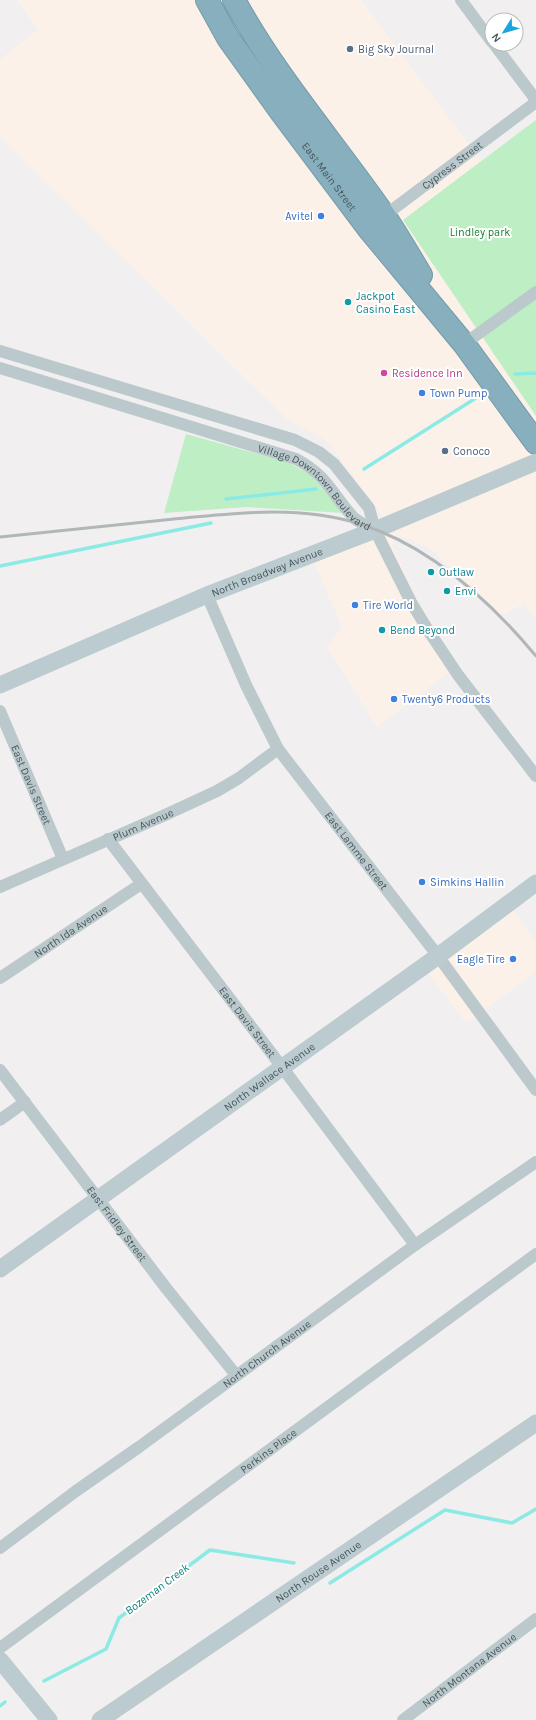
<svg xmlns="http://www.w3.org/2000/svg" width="536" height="1720" font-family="Karla,sans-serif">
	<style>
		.commercial { fill: #fcf1e9 }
		.green { fill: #beeec4 }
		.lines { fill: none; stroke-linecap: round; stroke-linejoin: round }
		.stream { stroke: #8ceae5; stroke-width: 3.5 }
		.highway-casing { stroke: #739ba9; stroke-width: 24 }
		.street { stroke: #bbc8cc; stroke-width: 12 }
		.secondary { stroke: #bbcbd0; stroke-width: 17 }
		.highway { stroke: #87afbd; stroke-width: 22 }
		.rail { stroke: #b1b6b9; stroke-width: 3 }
		.service-dot { fill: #5c6f8a; stroke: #fff; stroke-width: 1.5 }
		.shop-dot { fill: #3f7fe0; stroke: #fff; stroke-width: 1.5 }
		.culture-dot { fill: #0f9aa8; stroke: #fff; stroke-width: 1.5 }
		.hotel-dot { fill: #d1479c; stroke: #fff; stroke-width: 1.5 }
		.labels { text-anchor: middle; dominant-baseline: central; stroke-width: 4; stroke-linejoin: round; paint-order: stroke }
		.service-label { font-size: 11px; fill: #4e5e75; stroke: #fff; text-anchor: start }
		.street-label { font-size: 11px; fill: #47585c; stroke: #fff }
		.shop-label { font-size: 11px; fill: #366cbe; stroke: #fff; text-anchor: start }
		.park-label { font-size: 11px; fill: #197d30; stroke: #fff }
		.culture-label { font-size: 11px; fill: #0d838f; stroke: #fff; text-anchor: start }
		.hotel-label { font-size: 11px; fill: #b23c85; stroke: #fff; text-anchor: start }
		.water-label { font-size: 12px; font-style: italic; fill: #10827c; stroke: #fff }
	</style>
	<rect width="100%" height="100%" fill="#f1efef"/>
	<g class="commercial">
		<polygon points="17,0 361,0 481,161 403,220 536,416 536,619 524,603 506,614 498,614 431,549 396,534 392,546 417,599 458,665 377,727 327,647 342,627 313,560 395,533 326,440 288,420 0,137 0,59 38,30"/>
		<polygon points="513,910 536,942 536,972 466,1023 429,974"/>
	</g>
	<g class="green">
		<polygon points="536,120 536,416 403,220"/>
		<polygon points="186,434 287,462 311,475 344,513 246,507 164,513"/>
	</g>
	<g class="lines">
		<g class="stream">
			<polyline points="515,374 536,373"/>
			<polyline points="364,469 476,398"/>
			<polyline points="226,499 316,489"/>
			<polyline points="0,566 211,523"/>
			<polyline points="330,1583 445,1510 512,1523 536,1509"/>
			<polyline points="44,1681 106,1649 119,1618 210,1550 294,1563"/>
			<polyline points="0,1706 5,1702"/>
		</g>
		<defs>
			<g id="highway">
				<path id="s15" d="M207,0L228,38L281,112L368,228L464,344L536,443"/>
				<path d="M234,0C276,77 334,143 384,215C397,234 409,255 421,275"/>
			</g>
		</defs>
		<use href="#highway" class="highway-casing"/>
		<g class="street">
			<polyline points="461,0 492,42"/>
			<polyline points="494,44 536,100"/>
			<path id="s1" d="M380,219L536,102"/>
			<polyline points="464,344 536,292"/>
			<polyline points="0,351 295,440 319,452 334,464 369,508 375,530 411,602 428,630 458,675 536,776"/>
			<path id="s2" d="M0,368L296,459C328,476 331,493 353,517C359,523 369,526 375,530"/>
			<path id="s3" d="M207,595L246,685L278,749L438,956L536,1090"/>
			<path id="s4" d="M0,711L63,859"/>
			<path id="s5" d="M108,839L282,1067L415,1245"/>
			<path id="s6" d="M0,887L165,815L217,791L239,778L278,749"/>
			<path id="s7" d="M0,978L141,884"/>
			<path id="s8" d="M0,1070L166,1288L236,1375"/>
			<polyline points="0,1120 25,1102"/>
			<path id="s9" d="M0,1548L76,1491L139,1447L415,1245L536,1162"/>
			<path id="s10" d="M0,1648L536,1254"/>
			<path id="s11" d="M403,1720L536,1619"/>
		</g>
		<g class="secondary">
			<path id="s12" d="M0,685L207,595L375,530L536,462"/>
			<path id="s13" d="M0,1269L438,956L536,883"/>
			<polyline points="0,1660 49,1720"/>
			<path id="s14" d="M100,1720L536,1423"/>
		</g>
		<use href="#highway" class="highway"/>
		<path class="rail" d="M0,537C58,531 116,525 174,519C236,513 299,505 360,524C430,546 490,601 536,656"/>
	</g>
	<g class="service-dot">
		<circle cx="350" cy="49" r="4"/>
		<circle cx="445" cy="451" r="4"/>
	</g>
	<g class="shop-dot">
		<circle cx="321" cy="216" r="4"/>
		<circle cx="422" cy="393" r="4"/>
		<circle cx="355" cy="605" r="4"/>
		<circle cx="394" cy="699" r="4"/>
		<circle cx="422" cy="882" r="4"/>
		<circle cx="513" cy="959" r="4"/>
	</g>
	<g class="culture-dot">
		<circle cx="348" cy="302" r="4"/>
		<circle cx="431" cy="572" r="4"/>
		<circle cx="447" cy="591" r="4"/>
		<circle cx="382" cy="630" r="4"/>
	</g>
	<circle class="hotel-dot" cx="384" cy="373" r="4"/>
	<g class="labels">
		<g class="service-label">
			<text x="358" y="49">Big Sky Journal</text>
			<text x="453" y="451">Conoco</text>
		</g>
		<g class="street-label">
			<text stroke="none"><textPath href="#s1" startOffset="90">Cypress Street</textPath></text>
			<text stroke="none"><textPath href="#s15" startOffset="215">East Main Street</textPath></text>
			<text stroke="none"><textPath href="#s2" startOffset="341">Village Downtown Boulevard</textPath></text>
			<text stroke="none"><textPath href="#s12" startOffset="290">North Broadway Avenue</textPath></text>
			<text stroke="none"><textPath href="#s4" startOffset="80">East Davis Street</textPath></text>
			<text stroke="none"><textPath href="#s6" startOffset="156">Plum Avenue</textPath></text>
			<text stroke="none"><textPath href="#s3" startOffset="298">East Lamme Street</textPath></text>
			<text stroke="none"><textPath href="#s7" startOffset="85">North Ida Avenue</textPath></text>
			<text stroke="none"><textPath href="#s5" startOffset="230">East Davis Street</textPath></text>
			<text stroke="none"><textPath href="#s13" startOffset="331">North Wallace Avenue</textPath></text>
			<text stroke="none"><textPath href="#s8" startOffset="193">East Fridley Street</textPath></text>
			<text stroke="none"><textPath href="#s9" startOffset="330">North Church Avenue</textPath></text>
			<text stroke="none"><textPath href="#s10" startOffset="333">Perkins Place</textPath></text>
			<text stroke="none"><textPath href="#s14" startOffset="264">North Rouse Avenue</textPath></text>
			<text stroke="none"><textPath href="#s11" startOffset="83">North Montana Avenue</textPath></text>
		</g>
		<g class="shop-label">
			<text x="313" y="216" text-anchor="end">Avitel</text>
			<text x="430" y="393">Town Pump</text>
			<text x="363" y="605">Tire World</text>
			<text x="402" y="699">Twenty6 Products</text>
			<text x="430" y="882">Simkins Hallin</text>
			<text x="505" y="959" text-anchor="end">Eagle Tire</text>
		</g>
		<g class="park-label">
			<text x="480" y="232">Lindley park</text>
		</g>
		<g class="culture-label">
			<text x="356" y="296">Jackpot<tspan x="356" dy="13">Casino East</tspan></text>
			<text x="439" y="572">Outlaw</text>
			<text x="455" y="591">Envi</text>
			<text x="390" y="630">Bend Beyond</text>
		</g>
		<g class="hotel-label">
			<text x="392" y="373">Residence Inn</text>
		</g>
		<g class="water-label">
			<text transform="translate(157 1589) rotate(-37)">Bozeman Creek</text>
		</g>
	</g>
	<g transform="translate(504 32) rotate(233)"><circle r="19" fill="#ffffff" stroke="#b5bcbe"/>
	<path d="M0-3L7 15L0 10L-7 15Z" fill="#1ca4de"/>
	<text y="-6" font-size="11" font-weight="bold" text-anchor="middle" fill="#47585c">N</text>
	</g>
</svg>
